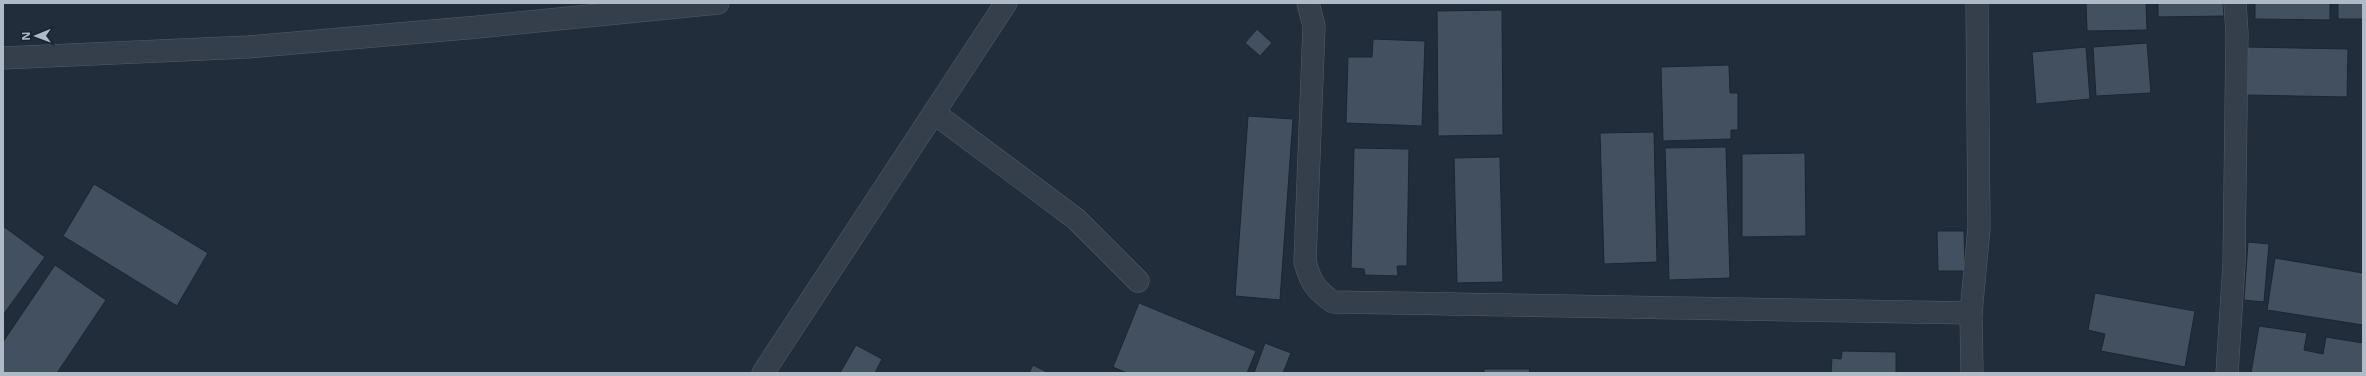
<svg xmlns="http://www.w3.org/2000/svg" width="2366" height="376" font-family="'Noto Sans',sans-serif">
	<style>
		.building { fill: #425060; stroke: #1c2632 }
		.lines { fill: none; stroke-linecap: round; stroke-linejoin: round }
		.minor-casing { stroke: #535d69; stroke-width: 23 }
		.minor { stroke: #353f4b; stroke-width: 22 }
	</style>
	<rect width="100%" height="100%" fill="#212d3b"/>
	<g class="building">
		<polygon points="2086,3 2146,3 2147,30 2087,31"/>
		<polygon points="2158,3 2223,3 2224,16 2158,17"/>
		<polygon points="2255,3 2330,3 2330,20 2255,19"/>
		<rect x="2338" y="3" width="25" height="16"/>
		<polygon points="1502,10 1503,135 1438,136 1437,11"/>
		<polygon points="1257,29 1272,43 1260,56 1245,43"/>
		<polygon points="1373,39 1425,41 1422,126 1346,123 1348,57 1372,57"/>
		<polygon points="2147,43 2151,93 2096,96 2093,47"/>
		<polygon points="2086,47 2090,99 2036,104 2032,52"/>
		<polygon points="2247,47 2348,49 2347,97 2246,95"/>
		<polygon points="1729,65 1730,93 1738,93 1738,130 1731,130 1731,139 1663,141 1661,67"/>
		<polygon points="1248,116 1293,119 1280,300 1235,296"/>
		<polygon points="1654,132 1657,262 1604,264 1600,133"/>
		<polygon points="1726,147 1730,278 1669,280 1665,148"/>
		<polygon points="1354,148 1409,149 1407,266 1397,266 1398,276 1365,275 1364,269 1351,268"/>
		<polygon points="1805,153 1806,236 1742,237 1742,154"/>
		<polygon points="1500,157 1503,282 1457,283 1454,158"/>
		<polygon points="94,184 208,253 177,306 63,236"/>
		<polygon points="3,226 45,257 3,315"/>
		<polygon points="1937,231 1964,231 1965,271 1938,271"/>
		<polygon points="2248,242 2269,244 2264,302 2244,300"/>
		<polygon points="2275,258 2363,273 2363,325 2267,310"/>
		<polygon points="55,265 106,300 57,373 3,373 3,342"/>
		<polygon points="2095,293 2195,311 2185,367 2101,351 2105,334 2088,330"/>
		<polygon points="1139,303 1256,351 1247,373 1127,373 1113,367"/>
		<polygon points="2259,326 2307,333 2304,350 2323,354 2326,337 2363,343 2363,373 2251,373"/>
		<polygon points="1265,343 1291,353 1283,373 1254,373"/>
		<polygon points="856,345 882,359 875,373 840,373"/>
		<polygon points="1842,351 1896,352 1896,373 1831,373 1832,358 1841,359"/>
		<polygon points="1033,365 1049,373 1029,373"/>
		<polygon points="1484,369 1530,369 1529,373 1484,373"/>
	</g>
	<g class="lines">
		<defs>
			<g id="minor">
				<path d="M1308,3L1314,26L1305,262C1311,283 1315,289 1333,302L1971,313L1979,228L1977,3"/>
				<polyline points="3,58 248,47 478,27 718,3"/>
				<polyline points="934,113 1076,219 1138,281"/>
				<polyline points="1971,313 1972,373"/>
				<polyline points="763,373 1006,3"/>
				<polyline points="2227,373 2234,264 2237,33 2235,3"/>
			</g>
		</defs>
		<use href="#minor" class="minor-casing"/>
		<use href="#minor" class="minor"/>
	</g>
	<rect width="2366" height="376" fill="none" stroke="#b0bac7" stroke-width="8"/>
	<g transform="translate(36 36) rotate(269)" stroke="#1a2430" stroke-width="3" paint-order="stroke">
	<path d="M0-3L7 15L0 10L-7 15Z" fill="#b0bac7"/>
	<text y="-6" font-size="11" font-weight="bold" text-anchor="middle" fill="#b0bac7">N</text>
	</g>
</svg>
